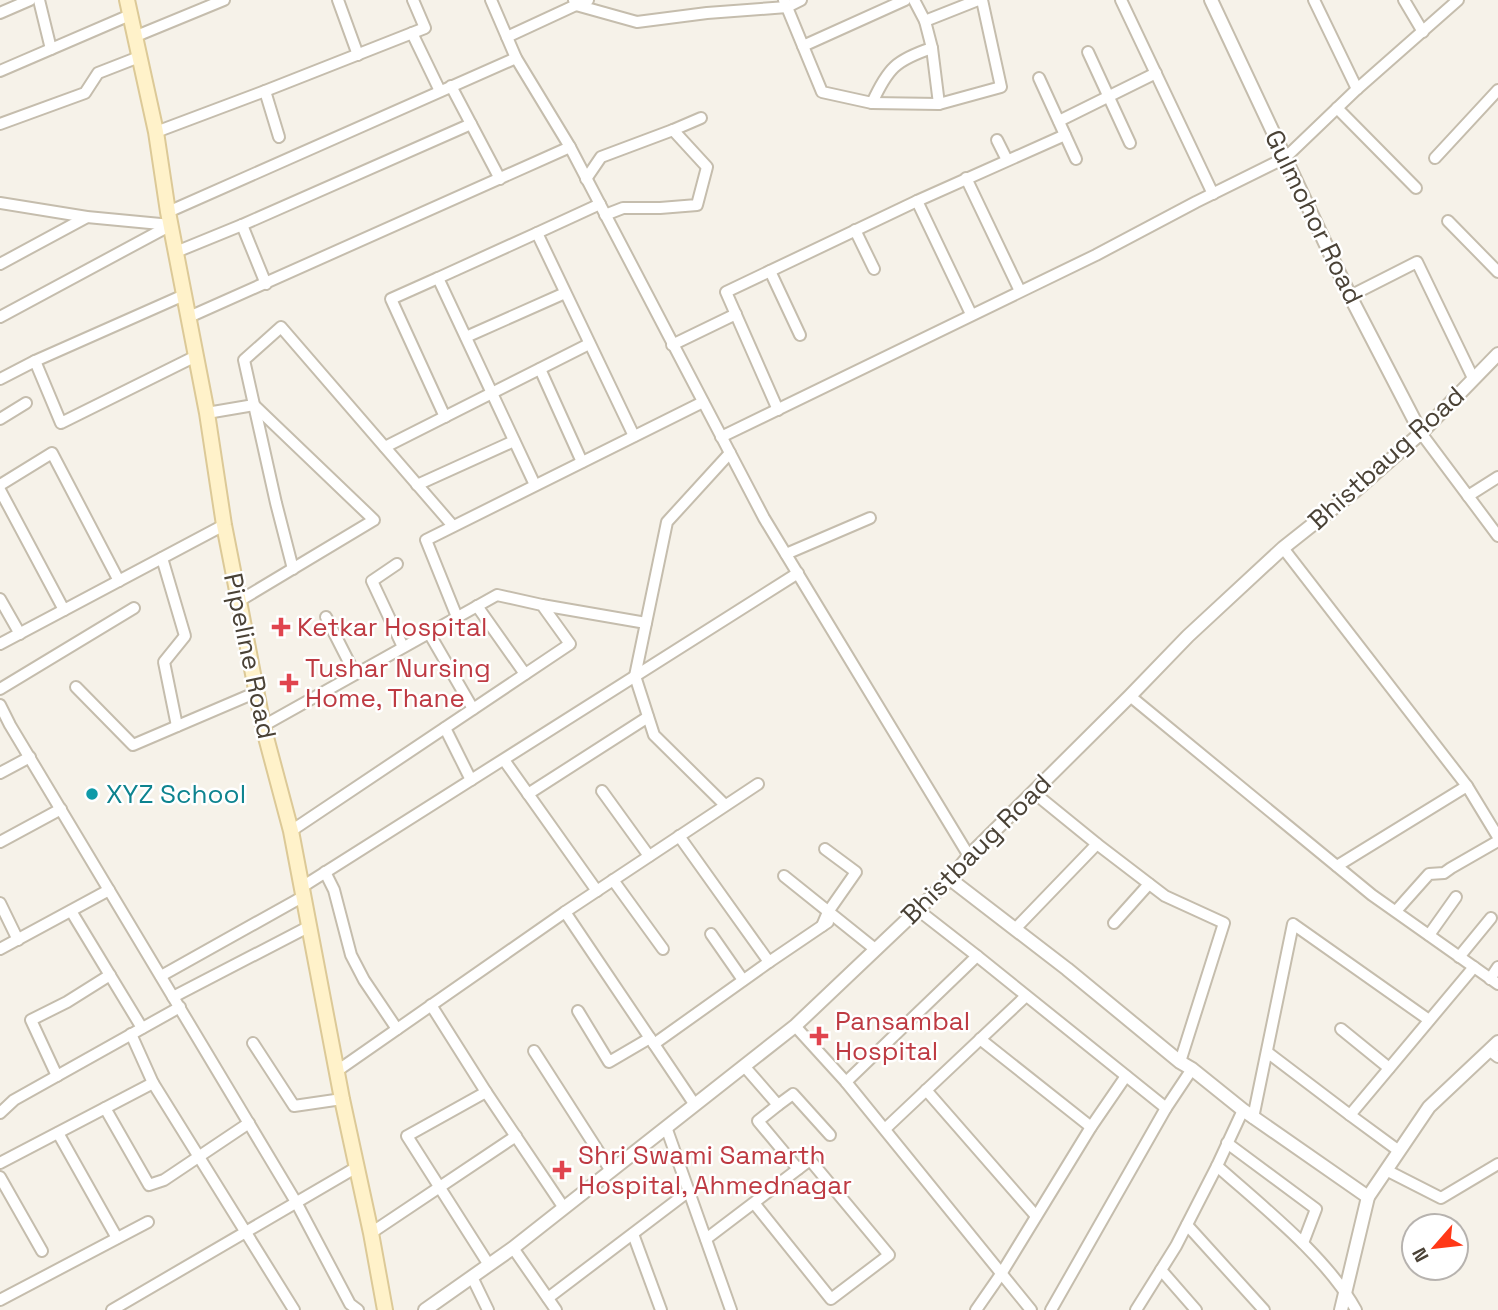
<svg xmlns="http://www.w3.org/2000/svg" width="1498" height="1310" font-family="'Space Grotesk',sans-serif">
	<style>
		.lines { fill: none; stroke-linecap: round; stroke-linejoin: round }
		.minor-casing { stroke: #c5bdad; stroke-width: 14 }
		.tertiary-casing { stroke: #c5bdad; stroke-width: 16 }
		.secondary-casing { stroke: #dcc997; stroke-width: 18 }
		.minor { stroke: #fff; stroke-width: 10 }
		.tertiary { stroke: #fff; stroke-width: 12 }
		.secondary { stroke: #fff2ca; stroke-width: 14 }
		.health-dot { fill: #e0444e; stroke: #fff; stroke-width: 2.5 }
		.culture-dot { fill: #0f9aa8; stroke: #fff; stroke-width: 2.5 }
		.labels { text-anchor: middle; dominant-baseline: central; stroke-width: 5; stroke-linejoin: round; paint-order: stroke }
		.street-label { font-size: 26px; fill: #4a4236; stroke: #fff }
		.health-label { font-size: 26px; fill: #be3a42; stroke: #fff; text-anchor: start }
		.culture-label { font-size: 26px; fill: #0d838f; stroke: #fff; text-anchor: start }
	</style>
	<rect width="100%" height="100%" fill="#f6f2e9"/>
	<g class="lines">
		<defs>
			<g id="minor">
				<polyline points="39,0 51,49"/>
				<polyline points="338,0 358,55"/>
				<polyline points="491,0 516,58 570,147 764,518 969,856"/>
				<polyline points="588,0 576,5 637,22 707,13 787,7 801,0"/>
				<path d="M784,0L822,92L872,103C888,68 896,60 932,48L939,104"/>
				<polyline points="914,0 925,21 932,48"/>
				<polyline points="1121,0 1213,194"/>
				<polyline points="1314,0 1357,89"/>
				<polyline points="1404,0 1423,32"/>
				<polyline points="0,13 30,0"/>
				<polyline points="925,21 978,0"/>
				<polyline points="412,33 440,91"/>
				<polyline points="134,37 224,0"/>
				<polyline points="507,37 576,5 574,0"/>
				<polyline points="803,46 905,0"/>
				<polyline points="1088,52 1130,143"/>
				<polyline points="0,71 130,15"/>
				<polyline points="1039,78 1076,159"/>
				<polyline points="451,86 500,179"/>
				<polyline points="265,91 279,137"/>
				<polyline points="872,103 939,104 1001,87 982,0"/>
				<polyline points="1337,108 1416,188"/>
				<polyline points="1059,121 1156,73"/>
				<polyline points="0,124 85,93 98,73 139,57"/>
				<polyline points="673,130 701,118"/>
				<polyline points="156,132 265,91 425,28 413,0"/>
				<polyline points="997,140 1007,160"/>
				<polyline points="1435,158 1498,90"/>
				<polyline points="966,178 1020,291"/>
				<polyline points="586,179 601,157 673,130 707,167 697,205 660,208 623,208 605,215"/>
				<polyline points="0,203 87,217 171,225"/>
				<polyline points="600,204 537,233 634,436"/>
				<polyline points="168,212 516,58"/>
				<polyline points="1448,221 1498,272"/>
				<polyline points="242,225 266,284"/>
				<polyline points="855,230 874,269"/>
				<polyline points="176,252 242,225 471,124"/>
				<polyline points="0,264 87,217"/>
				<polyline points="770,271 800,335"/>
				<polyline points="438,278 391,299 445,417"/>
				<polyline points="1350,296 1417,262 1473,378"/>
				<polyline points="971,314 917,201 1065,135"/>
				<polyline points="0,317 171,225"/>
				<polyline points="189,317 570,147"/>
				<polyline points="466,337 565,293"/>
				<polyline points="672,345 736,314"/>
				<polyline points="35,361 184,295"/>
				<polyline points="540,369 582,462"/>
				<polyline points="0,379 35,361 61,423 196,356"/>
				<polyline points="778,410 726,292 917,201"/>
				<polyline points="207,413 254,405 374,520 239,601"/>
				<polyline points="0,419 26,403"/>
				<polyline points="1421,433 1498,536"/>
				<polyline points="721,437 1096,255 1196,202 1285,158 1357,89 1458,0"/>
				<polyline points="385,447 589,344"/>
				<polyline points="0,485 52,453 119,581"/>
				<polyline points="417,485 514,441"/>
				<polyline points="535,485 438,278 537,233"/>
				<polyline points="0,490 64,610"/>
				<polyline points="1468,496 1498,477"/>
				<polyline points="1283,548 1467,786"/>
				<polyline points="786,554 870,518"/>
				<polyline points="162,558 185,636 164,662 177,726"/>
				<polyline points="397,564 372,581 403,647"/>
				<polyline points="293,569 276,503 244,360 281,327 453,526"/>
				<polyline points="0,599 20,634"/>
				<polyline points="542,605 646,623"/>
				<polyline points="477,606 525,674"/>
				<polyline points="326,617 355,674"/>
				<polyline points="457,617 426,540 703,402"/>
				<polyline points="429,633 473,709"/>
				<polyline points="0,644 224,525"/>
				<polyline points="76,687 133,745 257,692"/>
				<polyline points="0,689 134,608"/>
				<polyline points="1130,696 1372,895 1498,984"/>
				<polyline points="0,705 10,725 296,1202 350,1304 358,1310"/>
				<polyline points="263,726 497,595 542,605 570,644 291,831"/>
				<polyline points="445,728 471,780"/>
				<polyline points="504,760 597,891"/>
				<polyline points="0,773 30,757"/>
				<polyline points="602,791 649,856"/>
				<polyline points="1033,792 1097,844 1165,896 1224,923 1180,1062"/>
				<polyline points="528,794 648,717"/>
				<polyline points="725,805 654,735 635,676 667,522 730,453"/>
				<polyline points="0,842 61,809"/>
				<polyline points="1337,866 1467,786 1498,837"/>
				<polyline points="325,872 334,890 351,955 364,980 397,1029"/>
				<polyline points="784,876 875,949"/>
				<polyline points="613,880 663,949"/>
				<polyline points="302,887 798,573"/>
				<polyline points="0,903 18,940"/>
				<polyline points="918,910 977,956 1166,1108"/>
				<polyline points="71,911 142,1028"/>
				<polyline points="1396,911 1429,874 1444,873 1451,868 1498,841"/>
				<polyline points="565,912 695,1105"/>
				<polyline points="1114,923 1149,884"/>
				<polyline points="822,926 828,912 856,872 825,849"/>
				<polyline points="1015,929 1097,844"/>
				<polyline points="711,934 743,980"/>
				<polyline points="1429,935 1456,897"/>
				<polyline points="0,949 109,890"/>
				<polyline points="1459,957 1491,918"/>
				<polyline points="769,962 828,922"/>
				<polyline points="161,976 304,896"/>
				<polyline points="1490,979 1498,967"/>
				<polyline points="173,997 310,926"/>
				<polyline points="431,1005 486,1092"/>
				<polyline points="578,1011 609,1062 650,1038"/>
				<polyline points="795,1026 846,1082 1031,1310"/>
				<polyline points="1341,1029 1389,1068"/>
				<polyline points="131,1034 153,1083 294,1310"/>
				<polyline points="980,1039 1091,1127"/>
				<polyline points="253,1043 294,1106 342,1099"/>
				<polyline points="654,1044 769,962 679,836"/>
				<polyline points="1489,1050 1498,1057"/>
				<polyline points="534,1051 611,1171"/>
				<polyline points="1267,1052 1350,1115 1399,1151"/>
				<polyline points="744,1066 778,1105 758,1121 798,1169"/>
				<polyline points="337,1071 565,912 758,784"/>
				<polyline points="57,1076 31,1020 67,1002 110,975"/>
				<polyline points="846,1082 977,956"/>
				<polyline points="926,1090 1036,1216"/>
				<polyline points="778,1105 793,1094 830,1135"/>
				<polyline points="105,1108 149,1185 164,1180 249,1123"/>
				<polyline points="0,1113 14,1100 180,1007"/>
				<polyline points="1350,1115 1474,967"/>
				<polyline points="1253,1118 1293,924 1429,1020"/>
				<polyline points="666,1127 731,1310"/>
				<polyline points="885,1129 1026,996"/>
				<polyline points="58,1133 117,1238"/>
				<polyline points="1227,1143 1316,1209 1303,1243"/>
				<polyline points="0,1163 153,1083"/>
				<path d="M1217,1166C1263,1207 1327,1257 1356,1310"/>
				<polyline points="1386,1170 1441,1198 1498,1164"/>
				<polyline points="0,1177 42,1251"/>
				<polyline points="1187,1225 1264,1310"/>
				<polyline points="371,1233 516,1136"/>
				<polyline points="633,1234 661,1310"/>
				<polyline points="706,1239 810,1160 889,1255 831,1299 754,1203"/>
				<polyline points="513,1248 556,1310"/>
				<polyline points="489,1265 407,1136 486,1092 564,1208"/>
				<polyline points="1161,1270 1196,1310"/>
				<polyline points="472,1277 488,1310"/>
				<polyline points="548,1298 689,1191"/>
				<polyline points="0,1300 148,1222"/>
				<polyline points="112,1310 357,1167"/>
				<polyline points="976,1310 1001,1274 1091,1127 1126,1076"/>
				<polyline points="1051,1310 1166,1108 1192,1069"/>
				<polyline points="1136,1310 1176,1246 1217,1166 1243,1110"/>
			</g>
			<g id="tertiary">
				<polyline points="1211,0 1350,296 1421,433"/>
				<polyline points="950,879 1067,969 1180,1062 1192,1069 1243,1110 1368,1197"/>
				<polyline points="425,1310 513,1248 795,1026 950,879 969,856 1130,696 1188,636 1283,548 1355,491 1421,433 1498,354"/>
				<polyline points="1341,1310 1368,1197 1429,1107 1498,1042"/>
			</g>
			<polyline id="secondary" points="127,0 156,132 168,212 207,413 224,525 239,601 263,726 291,831 342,1099 371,1233 385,1310"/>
		</defs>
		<use href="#minor" class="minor-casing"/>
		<use href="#tertiary" class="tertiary-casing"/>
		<use href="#secondary" class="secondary-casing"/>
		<use href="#minor" class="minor"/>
		<use href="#tertiary" class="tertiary"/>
		<use href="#secondary" class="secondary"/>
	</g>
	<g class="health-dot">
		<path d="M277.5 616.5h7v7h7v7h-7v7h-7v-7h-7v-7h7z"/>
		<path d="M285.5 672.5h7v7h7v7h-7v7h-7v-7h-7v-7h7z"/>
		<path d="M815.5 1025.5h7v7h7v7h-7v7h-7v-7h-7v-7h7z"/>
		<path d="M558.5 1159.5h7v7h7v7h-7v7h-7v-7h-7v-7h7z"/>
	</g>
	<circle class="culture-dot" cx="92" cy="794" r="7"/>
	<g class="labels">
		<g class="street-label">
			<text transform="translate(1314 217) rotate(64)">Gulmohor Road</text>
			<text transform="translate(1386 458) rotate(-42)">Bhistbaug Road</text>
			<text transform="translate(250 656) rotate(78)">Pipeline Road</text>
			<text transform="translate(976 849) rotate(-45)">Bhistbaug Road</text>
		</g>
		<g class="health-label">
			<text x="297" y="627">Ketkar Hospital</text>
			<text x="305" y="668">Tushar Nursing<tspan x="305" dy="30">Home, Thane</tspan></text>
			<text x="835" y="1021">Pansambal<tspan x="835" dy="30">Hospital</tspan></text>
			<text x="578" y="1155">Shri Swami Samarth<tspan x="578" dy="30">Hospital, Ahmednagar</tspan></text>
		</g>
		<g class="culture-label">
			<text x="106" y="794">XYZ School</text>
		</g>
	</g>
	<g transform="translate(1435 1247) rotate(242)"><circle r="33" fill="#ffffff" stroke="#b7b3af" stroke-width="2"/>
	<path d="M0-5L12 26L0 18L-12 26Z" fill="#ff3817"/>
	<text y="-10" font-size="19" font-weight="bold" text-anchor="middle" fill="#4a4236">N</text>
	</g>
</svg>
